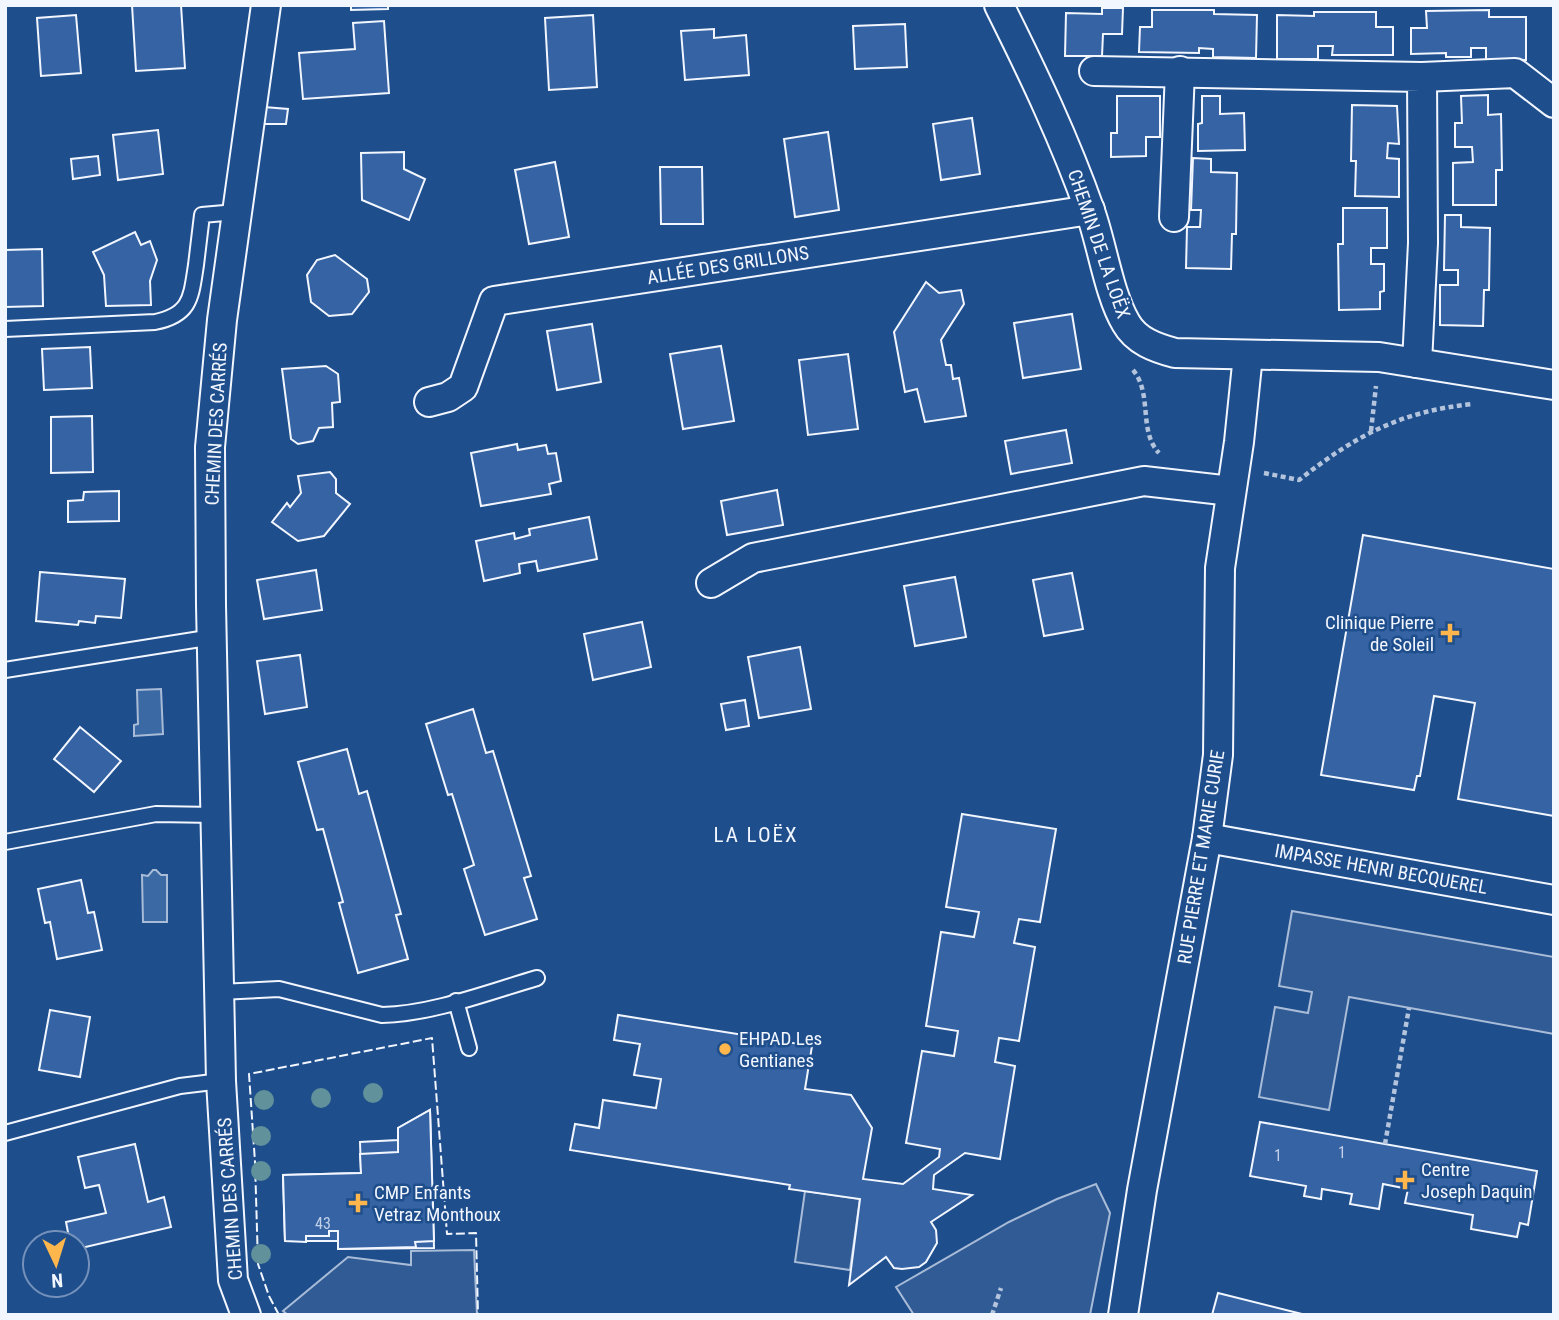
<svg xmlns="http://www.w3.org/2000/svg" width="1559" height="1320" font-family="'Roboto Condensed',sans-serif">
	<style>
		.parking { fill: #305b95; stroke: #a8bbd7; stroke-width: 2 }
		.water { fill: #3b69a3; stroke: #a8bbd7; stroke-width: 2 }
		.building { fill: #3563a3; stroke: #f2f6ff; stroke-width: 2 }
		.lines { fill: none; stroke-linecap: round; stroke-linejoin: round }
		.lane-casing { stroke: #f2f6ff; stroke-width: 18 }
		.street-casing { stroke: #f2f6ff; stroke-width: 32 }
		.path { stroke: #b3c4dc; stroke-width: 4.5; stroke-dasharray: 5 3.5; stroke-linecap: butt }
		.lane { stroke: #1f4e8c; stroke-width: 14 }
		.street { stroke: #1f4e8c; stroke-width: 28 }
		.fence { stroke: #f2f6ff; stroke-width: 2; stroke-dasharray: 9 3.5; stroke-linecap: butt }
		.tree { fill: #61919a }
		.poi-dot { fill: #ffb74d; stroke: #1f4e8c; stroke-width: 2.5 }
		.labels { text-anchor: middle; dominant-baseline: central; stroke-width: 5; stroke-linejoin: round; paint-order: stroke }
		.number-label { font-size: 16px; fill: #c3d1e8 }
		.street-label { font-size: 19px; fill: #f2f6ff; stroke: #1f4e8c }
		.poi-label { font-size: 19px; fill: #f2f6ff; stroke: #1f4e8c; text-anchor: start }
		.neighbourhood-label { font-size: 21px; letter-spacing: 2px; fill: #f2f6ff; stroke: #1f4e8c }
	</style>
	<rect width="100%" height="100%" fill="#1f4e8c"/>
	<g class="parking">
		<polygon points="1292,911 1554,957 1554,1034 1349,997 1329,1110 1259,1097 1275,1007 1308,1013 1312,992 1279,986"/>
		<polygon points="1096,1184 1110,1213 1090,1315 914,1315 896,1287 1009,1222 1057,1199"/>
		<polygon points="805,1191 860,1199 850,1270 795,1262"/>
		<polygon points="474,1250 477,1315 288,1315 283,1311 348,1257 411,1265 411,1251"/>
	</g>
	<g class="water">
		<polygon points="161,689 163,734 134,736 134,725 138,724 137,690"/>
		<polygon points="153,870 156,870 161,875 167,875 167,922 143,922 142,875 148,876"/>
	</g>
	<g class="building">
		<polygon points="132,5 181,5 185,68 136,71"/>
		<polygon points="351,5 388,5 388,9 351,10"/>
		<polygon points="1102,8 1123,8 1122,34 1103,34 1102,56 1065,56 1066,13 1102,14"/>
		<polygon points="1152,10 1214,10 1214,14 1257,15 1256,58 1213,57 1213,49 1199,48 1199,53 1139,52 1140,27 1152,27"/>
		<polygon points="1489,10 1489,17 1526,17 1526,60 1486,60 1486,48 1471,48 1471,57 1446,57 1446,53 1411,54 1411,28 1427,28 1426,11"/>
		<polygon points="1314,12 1376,12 1376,27 1393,27 1393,55 1332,55 1333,46 1318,46 1318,59 1277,59 1277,15 1314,16"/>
		<polygon points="76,15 81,73 41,76 37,18"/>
		<polygon points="593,15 597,87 549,90 545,18"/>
		<polygon points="384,21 389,93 303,99 299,53 355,49 353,23"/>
		<polygon points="905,24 907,67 855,69 853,26"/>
		<polygon points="714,29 714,38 746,35 749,75 685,80 681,31"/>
		<polygon points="1488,95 1488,115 1501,114 1502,170 1496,170 1496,205 1453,205 1453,163 1473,162 1472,147 1455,147 1455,123 1462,123 1461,96"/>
		<polygon points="1117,96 1160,96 1160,137 1146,137 1146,156 1111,157 1111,133 1117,133"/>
		<polygon points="1202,96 1220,96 1220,114 1244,113 1245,150 1198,151 1198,124 1202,123"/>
		<polygon points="1352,105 1397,106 1399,144 1388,143 1387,158 1399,159 1399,197 1355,196 1356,161 1351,161"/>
		<polygon points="264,107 288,109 286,124 263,124"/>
		<polygon points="972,118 980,174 941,180 933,124"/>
		<polygon points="158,130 163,174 118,180 113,135"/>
		<polygon points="828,132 839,210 795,217 784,139"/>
		<polygon points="404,152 404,169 425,179 409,220 362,200 361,153"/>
		<polygon points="98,156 100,175 73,179 71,159"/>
		<polygon points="1193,158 1211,159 1211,172 1237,173 1236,234 1232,234 1231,269 1186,268 1187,227 1200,227 1201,210 1191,210"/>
		<polygon points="555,162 569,237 529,244 515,170"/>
		<polygon points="660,167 702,167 703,224 661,224"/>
		<polygon points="1343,208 1387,208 1387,248 1371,248 1371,264 1384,264 1384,291 1380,292 1380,309 1339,310 1338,244 1343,244"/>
		<polygon points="1445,215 1461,215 1461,227 1490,228 1489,290 1484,290 1483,326 1440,325 1440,285 1458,285 1458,270 1444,270"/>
		<polygon points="135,232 141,245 150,241 157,260 150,281 151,305 106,306 104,275 93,252"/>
		<polygon points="42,249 43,306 5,307 5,250"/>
		<polygon points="335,255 367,279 369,292 352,314 329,316 311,302 307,275 317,260"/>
		<polygon points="926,282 939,293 961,290 964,304 941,340 946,365 951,365 953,379 959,378 966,416 925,422 917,389 905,392 894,332"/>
		<polygon points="1072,314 1081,369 1023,378 1014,323"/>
		<polygon points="592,324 601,382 557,390 547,331"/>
		<polygon points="721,346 734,421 683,429 670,354"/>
		<polygon points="90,347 92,388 44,390 42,349"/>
		<polygon points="848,354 858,429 808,435 799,360"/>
		<polygon points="326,366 338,374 340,402 332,403 333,427 319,428 313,441 298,444 291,439 282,369"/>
		<polygon points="92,416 93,472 51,473 51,417"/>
		<polygon points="1066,430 1072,463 1011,474 1005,441"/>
		<polygon points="517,444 518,450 546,445 548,454 556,453 561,481 549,484 551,494 481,506 471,453"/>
		<polygon points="330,472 336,479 336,493 350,504 324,536 298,541 272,522 287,503 290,507 301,493 298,476"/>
		<polygon points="777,490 783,525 727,535 721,501"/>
		<polygon points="119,491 119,521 68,522 68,501 83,500 84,492"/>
		<polygon points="589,517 597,559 538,571 536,561 519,564 520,573 484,581 476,541 514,533 515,539 530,535 529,529"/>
		<polygon points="1363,535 1554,569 1554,816 1458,799 1475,703 1434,696 1420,776 1417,776 1414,790 1321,775"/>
		<polygon points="316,570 322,610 264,619 257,580"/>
		<polygon points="40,572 125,579 121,618 96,616 95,623 79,621 78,625 36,621"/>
		<polygon points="1072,573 1083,629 1044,636 1033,580"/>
		<polygon points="955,577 966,637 915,646 904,586"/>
		<polygon points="642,622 651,667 593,680 584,634"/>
		<polygon points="800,647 811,709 759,718 748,657"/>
		<polygon points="300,655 307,707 265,714 257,661"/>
		<polygon points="745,700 749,726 726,730 721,704"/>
		<polygon points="473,709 486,753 493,751 531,876 524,878 537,919 485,935 464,869 474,865 452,794 448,795 426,724"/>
		<polygon points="80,727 121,761 94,792 54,759"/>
		<polygon points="347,749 359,794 367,791 401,914 396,915 408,959 358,973 339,903 343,902 323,829 317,830 298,762"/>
		<polygon points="962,814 1056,829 1040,922 1019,919 1014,943 1035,947 1019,1041 999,1038 995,1062 1015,1066 1000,1159 965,1153 934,1175 933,1189 972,1195 931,1222 936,1230 937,1243 926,1262 919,1267 902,1269 894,1268 886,1257 849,1285 860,1199 789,1189 790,1185 570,1150 575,1124 599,1128 603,1100 656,1108 661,1079 634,1075 640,1044 614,1040 618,1015 812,1046 805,1089 851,1095 872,1128 863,1179 903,1184 939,1157 940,1149 906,1143 922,1051 954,1056 958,1031 926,1026 941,932 974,937 979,912 946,907"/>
		<polygon points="81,880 88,913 94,912 102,950 57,959 50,922 45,923 38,889"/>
		<polygon points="50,1010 90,1017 80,1077 39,1070"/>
		<polygon points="430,1110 434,1248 338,1249 338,1241 285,1241 283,1175 361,1173 360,1142 398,1140 398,1128"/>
		<polygon points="430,1110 434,1241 415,1242 416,1247 338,1249 338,1231 329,1231 329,1236 306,1236 306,1242 285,1241 283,1175 361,1173 360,1154 398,1152 398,1128"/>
		<polygon points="1260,1122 1537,1171 1528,1225 1520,1223 1517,1237 1471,1229 1473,1215 1405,1203 1408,1189 1383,1184 1379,1209 1350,1204 1352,1194 1322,1189 1321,1199 1304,1196 1306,1186 1250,1176"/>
		<polygon points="135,1144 148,1202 164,1197 171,1227 77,1249 77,1243 70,1243 66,1222 106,1213 99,1185 85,1188 78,1157"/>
		<polygon points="1218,1293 1306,1315 1212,1315"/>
	</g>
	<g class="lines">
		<defs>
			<g id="lane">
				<path d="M5,329L155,322C191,315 191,297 196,265C198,249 200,232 202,215L236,212"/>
				<polyline points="5,670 213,637"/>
				<polyline points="5,842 156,814 215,815"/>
				<path d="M219,992L279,989L382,1015C432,1014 489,992 537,978"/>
				<polyline points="456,1001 469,1048"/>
				<polyline points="5,1133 180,1086 221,1081"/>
			</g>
			<g id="street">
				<path d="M999,5C1033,73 1065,140 1090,211C1102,244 1109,295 1126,323C1136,341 1156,348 1175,353L1379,357L1554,385"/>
				<polyline points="1094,71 1422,77 1423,243 1417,363"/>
				<polyline points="1422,77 1515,73 1554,103"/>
				<polyline points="1174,217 1180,71"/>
				<polyline points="429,402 448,397 463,387 494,301 1090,210"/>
				<polyline points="711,583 753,558 1144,481 1231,491"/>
				<polyline points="1207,838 1554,900"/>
				<polyline points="246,1315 233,1280 221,1081 211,605 210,447 222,320 266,5"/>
				<polyline points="1123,1315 1142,1190 1207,838 1218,755 1220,568 1239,442 1248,355"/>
			</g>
		</defs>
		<use href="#lane" class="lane-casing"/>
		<use href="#street" class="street-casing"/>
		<g class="path">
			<path d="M1133,370C1153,394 1138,431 1159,453"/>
			<polyline points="1371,431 1376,386"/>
			<path d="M1264,473L1299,480C1355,436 1401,411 1473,404"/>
			<polyline points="1385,1144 1409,1008"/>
			<polyline points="992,1315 1001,1288"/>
		</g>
		<use href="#lane" class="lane"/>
		<use href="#street" class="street"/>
		<polyline class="fence" points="279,1315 269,1296 258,1264 255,1162 249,1074 432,1038 447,1234 476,1233 478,1315"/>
	</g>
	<g class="tree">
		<circle cx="373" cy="1093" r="10"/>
		<circle cx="321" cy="1098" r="10"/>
		<circle cx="264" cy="1100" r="10"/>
		<circle cx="261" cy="1136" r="10"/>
		<circle cx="261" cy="1171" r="10"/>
		<circle cx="261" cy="1254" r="10"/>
	</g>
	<g class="poi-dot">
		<path d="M1446.5 622.5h7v7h7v7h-7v7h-7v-7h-7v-7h7z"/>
		<circle cx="725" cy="1049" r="7"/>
		<path d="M1401.5 1169.5h7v7h7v7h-7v7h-7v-7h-7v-7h7z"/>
		<path d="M354.5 1192.5h7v7h7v7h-7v7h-7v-7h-7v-7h7z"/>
	</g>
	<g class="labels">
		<g class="number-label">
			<text x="1342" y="1152">1</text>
			<text x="1278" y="1155">1</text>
			<text x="323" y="1223">43</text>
		</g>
		<g class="street-label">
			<text transform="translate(1099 244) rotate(71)">CHEMIN DE LA LOËX</text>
			<text transform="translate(728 265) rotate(-9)">ALLÉE DES GRILLONS</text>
			<text transform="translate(216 424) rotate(-87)">CHEMIN DES CARRÉS</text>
			<text transform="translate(1201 857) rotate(-81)">RUE PIERRE ET MARIE CURIE</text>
			<text transform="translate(1381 869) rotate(10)">IMPASSE HENRI BECQUEREL</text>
			<text transform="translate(230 1199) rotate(-94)">CHEMIN DES CARRÉS</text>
		</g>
		<g class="poi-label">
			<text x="1434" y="622" text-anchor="end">Clinique Pierre<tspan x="1434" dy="22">de Soleil</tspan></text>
			<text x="739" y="1038">EHPAD Les<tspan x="739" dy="22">Gentianes</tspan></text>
			<text x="1421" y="1169">Centre<tspan x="1421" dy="22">Joseph Daquin</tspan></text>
			<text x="374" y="1192">CMP Enfants<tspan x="374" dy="22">Vetraz Monthoux</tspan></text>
		</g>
		<g class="neighbourhood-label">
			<text x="756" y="835">LA LOËX</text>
		</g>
	</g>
	<rect width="1559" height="1320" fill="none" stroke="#f2f6ff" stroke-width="14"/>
	<g transform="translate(56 1264) rotate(176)"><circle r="33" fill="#1f4e8c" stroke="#7391ba" stroke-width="2"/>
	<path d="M0-5L12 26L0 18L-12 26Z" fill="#ffb74d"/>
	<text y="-10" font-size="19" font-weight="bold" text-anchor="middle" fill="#f2f6ff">N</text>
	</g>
</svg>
